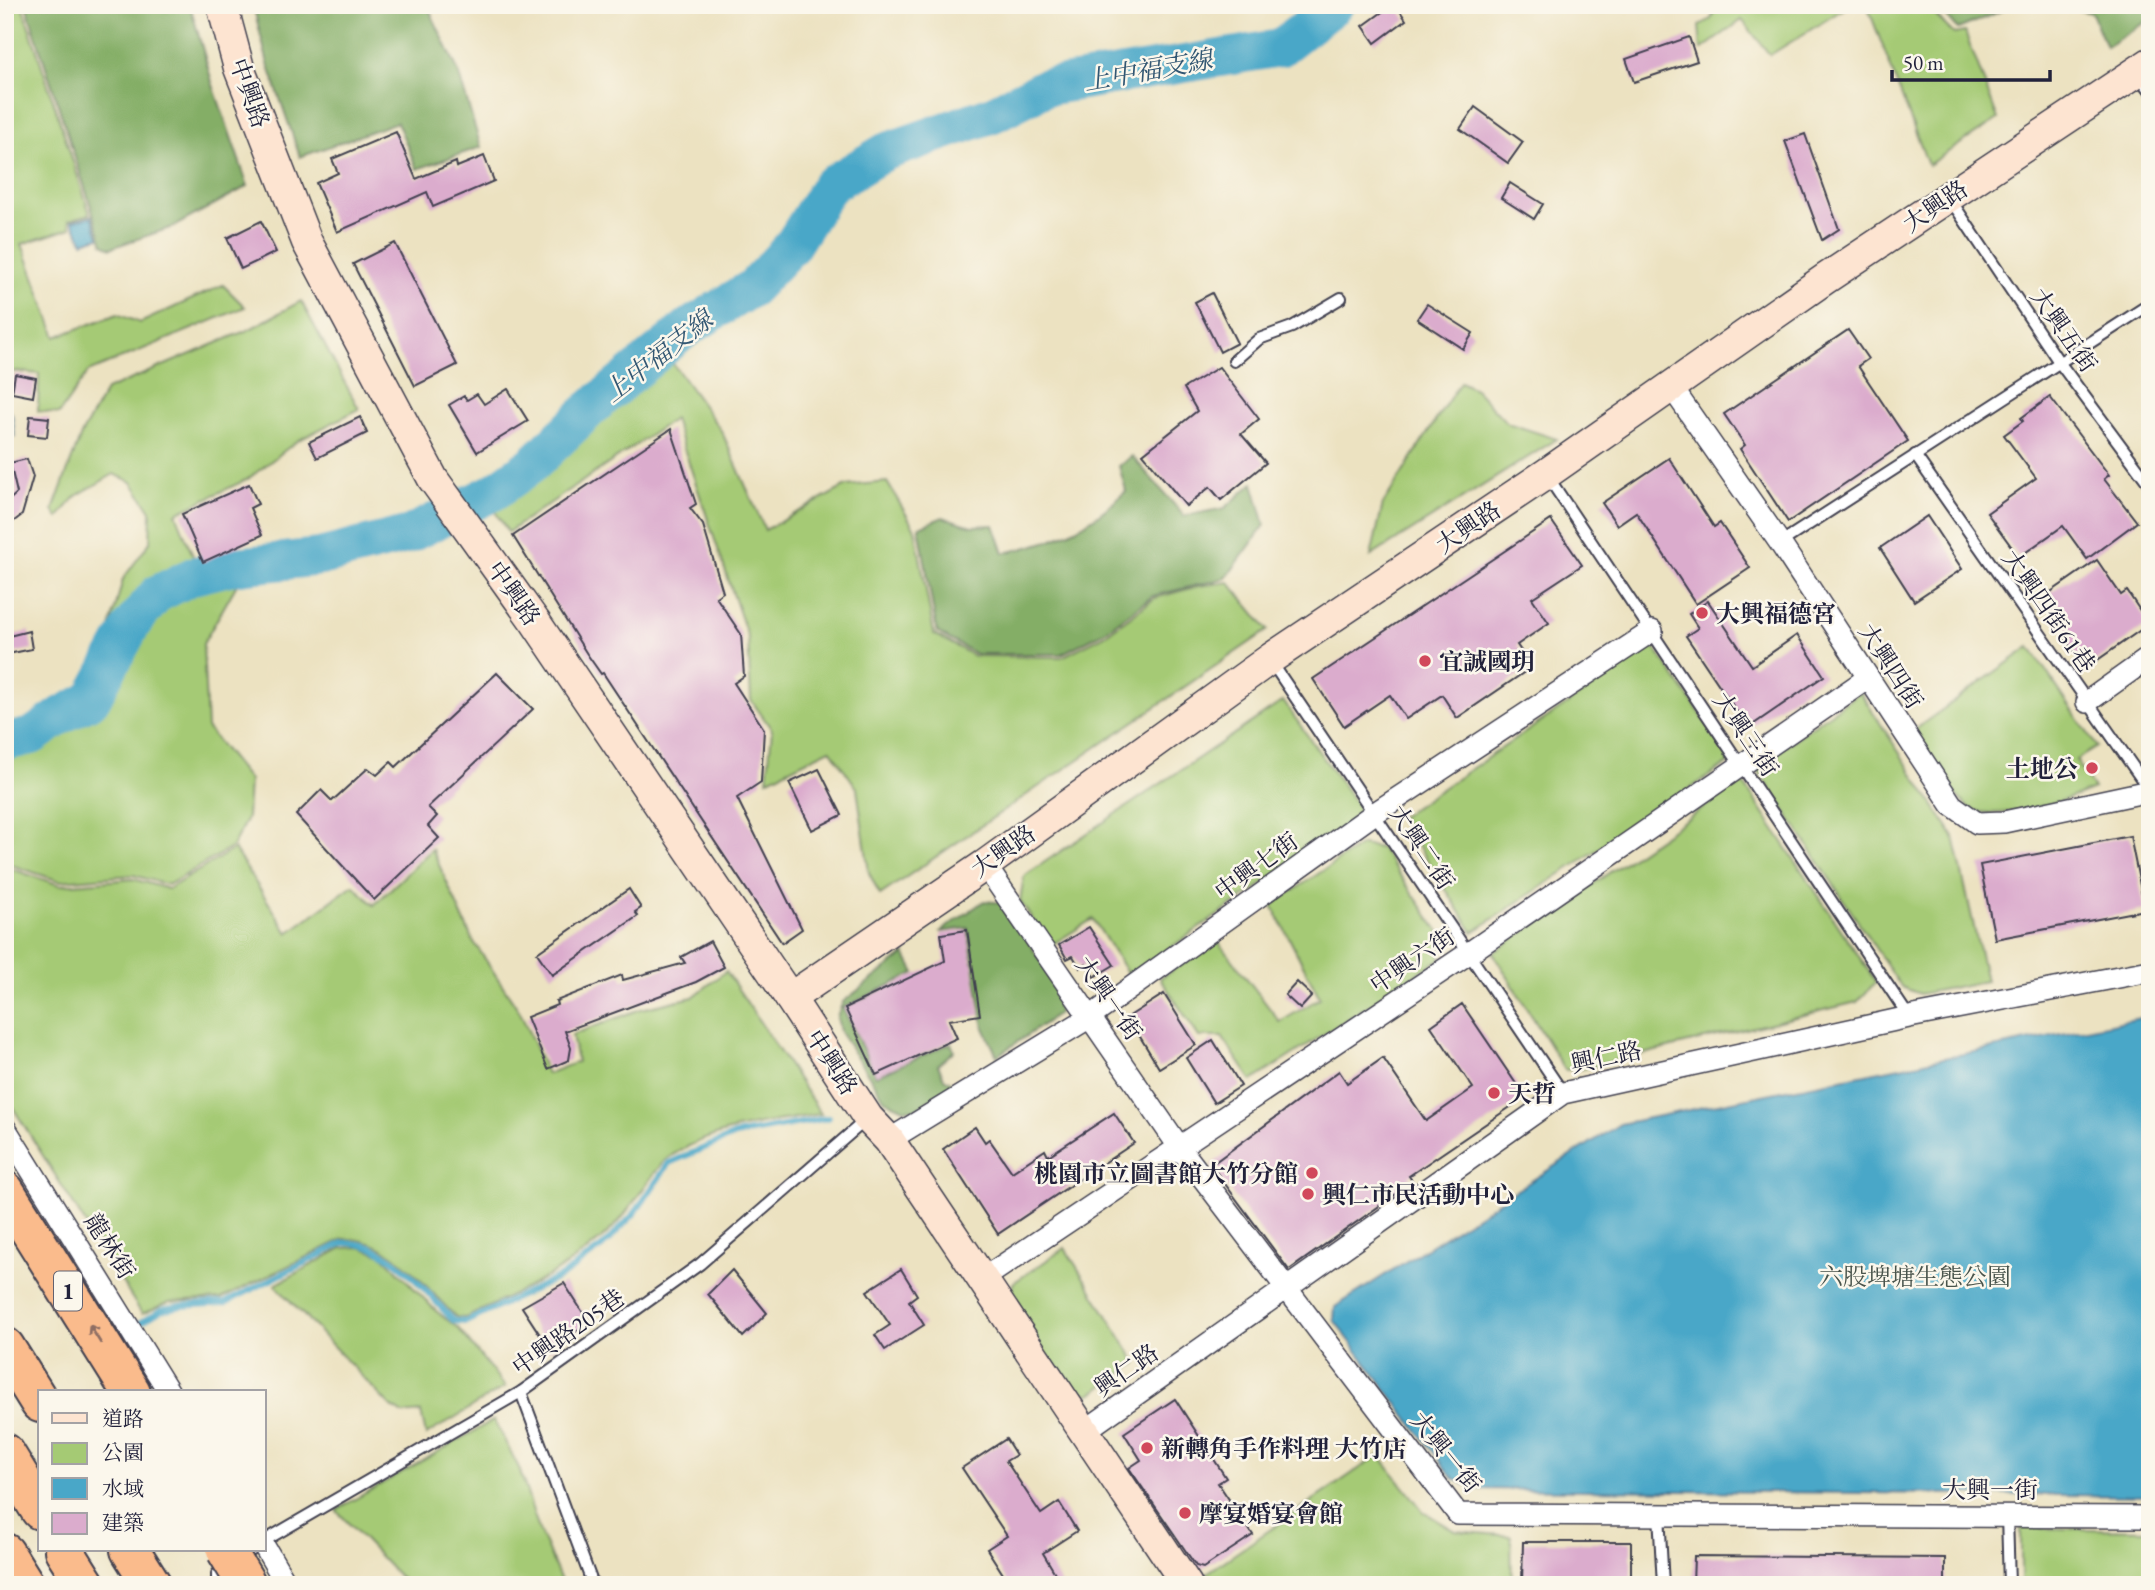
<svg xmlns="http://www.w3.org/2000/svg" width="2155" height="1590" font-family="'EB Garamond','Noto Serif TC',serif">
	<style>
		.green { fill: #a5ca74; stroke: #647658; stroke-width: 2 }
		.forest { fill: #84ae66; stroke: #536850; stroke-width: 2 }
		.water { fill: #49a7c8; stroke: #366482; stroke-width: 2 }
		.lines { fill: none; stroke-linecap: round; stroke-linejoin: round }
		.stream { stroke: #49a7c8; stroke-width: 6 }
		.river { stroke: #49a7c8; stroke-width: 38 }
		.building { fill: #dbaccd }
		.lane-casing { stroke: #403f4f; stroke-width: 14 }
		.street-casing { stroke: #403f4f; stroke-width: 24 }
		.secondary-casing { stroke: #403f4f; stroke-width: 33 }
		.highway-casing { stroke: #403f4f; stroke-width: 42 }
		.lane { stroke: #fff; stroke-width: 10 }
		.street { stroke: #fff; stroke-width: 21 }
		.secondary { stroke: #fde4d1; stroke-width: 30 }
		.highway { stroke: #fabb8c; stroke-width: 38 }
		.highway-bridge-casing { stroke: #403f4f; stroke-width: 42; stroke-linecap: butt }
		.highway-bridge { stroke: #fabb8c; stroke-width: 38 }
		.oneway { stroke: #8e6e64 }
		.poi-dot { fill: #d1495b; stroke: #fbf7ec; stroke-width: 2.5 }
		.labels { text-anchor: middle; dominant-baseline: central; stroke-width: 5; stroke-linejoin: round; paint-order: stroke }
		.shield { fill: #fbf7ec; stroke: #636270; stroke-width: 2 }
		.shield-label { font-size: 23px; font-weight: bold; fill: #22223b }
		.street-label { font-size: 24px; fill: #22223b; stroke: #fbf7ec }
		.poi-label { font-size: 24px; font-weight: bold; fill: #22223b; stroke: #fbf7ec; text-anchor: start }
		.park-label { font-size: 24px; fill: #49544c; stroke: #fbf7ec }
		.water-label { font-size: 26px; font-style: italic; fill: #325773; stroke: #fbf7ec }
	</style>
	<rect width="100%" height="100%" fill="#fbf7ec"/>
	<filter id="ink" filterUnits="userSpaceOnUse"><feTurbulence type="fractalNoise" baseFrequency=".0143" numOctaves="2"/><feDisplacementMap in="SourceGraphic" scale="14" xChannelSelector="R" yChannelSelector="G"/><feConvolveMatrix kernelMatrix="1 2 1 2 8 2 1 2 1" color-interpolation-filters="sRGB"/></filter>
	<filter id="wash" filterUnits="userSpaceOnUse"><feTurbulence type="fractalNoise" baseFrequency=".00686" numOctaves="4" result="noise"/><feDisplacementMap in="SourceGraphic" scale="28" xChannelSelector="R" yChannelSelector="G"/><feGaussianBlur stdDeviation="1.57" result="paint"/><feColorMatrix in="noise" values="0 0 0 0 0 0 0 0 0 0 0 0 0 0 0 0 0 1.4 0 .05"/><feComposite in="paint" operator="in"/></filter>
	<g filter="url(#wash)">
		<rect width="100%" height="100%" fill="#ece2c1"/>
		<g class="green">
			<polygon points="5,5 22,5 90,214 69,220 71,228 22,244 56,337 117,314 140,323 223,285 245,307 88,372 59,414 38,411 39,374 9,371 5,380"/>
			<polygon points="1718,5 1850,5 1770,55 1742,20 1701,50 1699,26 1711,19"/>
			<polygon points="1867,5 1925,5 1954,34 1965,32 1998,119 1928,165"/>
			<polygon points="301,301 359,409 297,441 248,479 176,513 197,566 154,585 134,606 87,695 87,685 106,643 123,579 150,542 151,511 132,482 114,474 76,496 58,518 53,510 81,435 106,390 250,329"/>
			<polygon points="666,354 722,432 765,530 846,486 887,482 915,529 934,634 974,656 1062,657 1105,635 1155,598 1199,586 1229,582 1268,630 880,895 869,873 857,788 830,749 767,780 772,730 751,700 748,638 674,419 508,532 494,510 509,503 628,385"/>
			<polygon points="1460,382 1475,389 1507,423 1557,439 1371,556 1383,504"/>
			<polygon points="240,579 203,644 207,728 249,780 247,818 232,847 168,885 133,875 60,881 5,863 5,752 36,746 99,709 142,630 164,599 198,585"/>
			<polygon points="1653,646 1733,760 1473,932 1400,817"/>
			<path d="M2030,647L2097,747L2076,760L2094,789C2069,800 1997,822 1972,809C1952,799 1927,750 1914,730Z"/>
			<polygon points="1860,692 1954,837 1986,981 1920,994 1901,987 1756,767"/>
			<polygon points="1283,701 1364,815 1129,976 1093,919 1050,946 1020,901 1024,876"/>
			<polygon points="1742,781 1876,982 1857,1002 1582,1069 1565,1070 1493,953"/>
			<polygon points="1361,845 1381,848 1442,936 1440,959 1252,1081 1222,1037 1199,1037 1160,978 1219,942 1280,1022 1320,998 1272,905"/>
			<path d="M234,849L288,933L353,885L374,905L432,849L472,939L520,1012L547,1074L577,1062L572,1035L641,1009L693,997L726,971L821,1114C770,1122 712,1128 668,1158C656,1166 631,1210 615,1226C572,1269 519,1292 465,1318L456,1317C424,1286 391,1236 343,1239L221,1299L169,1302L142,1314L5,1095V867L60,885L133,879L168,889Z"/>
			<polygon points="360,1247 382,1255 436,1311 458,1328 505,1387 426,1435 421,1412 403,1414 390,1406 275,1285 342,1248"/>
			<polygon points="1065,1248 1137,1363 1091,1394 1069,1392 1010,1309 1013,1283"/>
			<polygon points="494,1420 519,1468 539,1530 563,1585 407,1585 336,1510"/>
			<polygon points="1379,1455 1424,1512 1456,1531 1511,1536 1512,1585 1214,1585 1207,1573"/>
			<polygon points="2021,1528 2150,1530 2150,1585 2021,1585"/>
		</g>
		<g class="forest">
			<polygon points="26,5 190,5 212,82 248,186 173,227 111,248 103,244"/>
			<polygon points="253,5 427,5 457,68 481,147 417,169 397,122 300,157 268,64"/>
			<polygon points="1933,5 2015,5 1958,29"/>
			<polygon points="2055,5 2150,5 2150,19 2106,47 2092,13"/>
			<path d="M1132,456L1184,516L1225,508L1253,483L1265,525L1226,578L1153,596L1104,632L1061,654H976L937,632L919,527L943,517L972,526L994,525L1004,553C1055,542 1089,528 1126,491L1119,466Z"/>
			<polygon points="984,901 1004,903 1058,989 1058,1014 997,1056 984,1028 968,928 940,932"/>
			<polygon points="905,954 915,973 843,1008 876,1076 951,1043 954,1051 938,1065 944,1078 954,1084 915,1109 904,1109 885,1100 840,1032 837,1016 843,1002"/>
		</g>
		<g class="water">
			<polygon points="92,216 99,237 83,242 72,221"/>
			<polygon points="7,407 12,414 15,436 5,437"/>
			<polygon points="2150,1016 2150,1496 1474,1489 1453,1478 1334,1320 1335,1307 1620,1124"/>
		</g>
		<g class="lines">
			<path class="stream" d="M138,1324L162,1310L181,1306L225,1303L343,1243C390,1240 423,1290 454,1321L466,1322L562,1276L602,1247L635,1213L669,1163L735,1135L828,1118"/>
			<polyline class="river" points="5,742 32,736 62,715 92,699 133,623 157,594 193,576 229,567 320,557 410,534 494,492 533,464 591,408 686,329 752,288 791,247 830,185 885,152 993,114 1046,87 1280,48 1335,5"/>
		</g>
		<g id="blocks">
			<g class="building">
				<polygon points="1392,5 1396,5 1406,20 1375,43 1363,26"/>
				<polygon points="1689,37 1697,61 1634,82 1626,59"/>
				<polygon points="1475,107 1523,142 1508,163 1460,129"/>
				<polygon points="396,132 416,179 456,162 457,167 484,156 494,181 433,207 427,192 337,232 316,183 338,173 332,159"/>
				<polygon points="1805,134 1839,229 1822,240 1785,141"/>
				<polygon points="1510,183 1543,204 1534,219 1501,198"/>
				<polygon points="261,221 276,252 241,269 227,238"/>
				<polygon points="395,243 457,365 415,386 353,264"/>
				<polygon points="1212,293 1237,343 1220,352 1195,302"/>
				<polygon points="1427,304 1473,333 1463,349 1417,319"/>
				<polygon points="1848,330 1868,359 1858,366 1908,441 1788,522 1740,449 1745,445 1724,414"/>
				<polygon points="1219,367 1259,419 1241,434 1266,463 1221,500 1210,487 1186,506 1143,454 1197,411 1184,388"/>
				<polygon points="15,374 36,378 33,397 12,393"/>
				<polygon points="508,389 528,421 477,452 449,405 464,396 467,400 477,394 484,404"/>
				<polygon points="2050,397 2109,475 2104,479 2137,522 2087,559 2063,526 2019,557 1987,513 2036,478 2004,435 2023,421 2021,418"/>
				<polygon points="30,416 49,418 47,437 28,435"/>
				<polygon points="360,417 367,433 317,458 309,442"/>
				<polygon points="671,429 696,504 690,508 703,525 723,592 716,597 741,634 744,676 734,683 764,729 761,782 737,798 802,929 782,943 603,673 601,674 587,654 513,536"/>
				<polygon points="1669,458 1714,527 1720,523 1750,568 1696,604 1636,512 1617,525 1602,503"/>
				<polygon points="27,459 33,477 22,515 5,528 5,504 17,493 10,463"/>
				<polygon points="249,484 258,504 250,508 262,535 203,562 182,514"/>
				<polygon points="1927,516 1962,569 1914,601 1880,548"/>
				<polygon points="1551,520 1582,565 1532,598 1549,623 1517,645 1532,667 1457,718 1442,695 1406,719 1390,695 1344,726 1313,679"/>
				<polygon points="2097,560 2121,595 2127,591 2149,624 2086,668 2065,639 2071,635 2045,596"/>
				<polygon points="1708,601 1752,666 1797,635 1824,676 1748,728 1686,636 1698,628 1689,614"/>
				<polygon points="29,631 32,649 8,654 5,637"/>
				<polygon points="497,673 533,709 428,807 437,816 428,826 439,838 374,900 296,815 321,790 332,801 368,768 377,775 391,762 396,767"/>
				<polygon points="819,769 842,815 812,830 789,783"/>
				<polygon points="2130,836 2145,910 1995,939 1980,865"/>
				<polygon points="629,889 641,908 635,912 638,916 552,975 537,953"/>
				<polygon points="1089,927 1114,965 1094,977 1086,964 1080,968 1073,956 1067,959 1059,945"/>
				<polygon points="967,930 980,1015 949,1020 957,1038 876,1075 845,1008 945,961 941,934"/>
				<polygon points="710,941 724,967 696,982 565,1031 571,1048 569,1060 548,1069 527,1017 557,1005 556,1001 622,975 623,980 685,963 681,957"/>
				<polygon points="1297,982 1312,996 1300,1009 1285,995"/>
				<polygon points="1164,994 1196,1045 1159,1068 1128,1017"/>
				<polygon points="1462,1004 1525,1097 1409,1176 1413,1182 1289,1270 1211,1165 1339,1071 1347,1083 1383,1058 1426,1121 1473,1088 1431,1026"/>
				<polygon points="1213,1040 1241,1086 1214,1103 1186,1058"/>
				<polygon points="1114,1113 1134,1143 998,1234 943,1149 975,1127 985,1142 989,1139 1012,1172 1045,1150 1048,1156"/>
				<polygon points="901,1269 917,1295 909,1301 924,1325 885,1350 875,1335 890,1325 867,1291"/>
				<polygon points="732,1270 767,1313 743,1337 708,1294"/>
				<polygon points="564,1283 589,1322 550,1350 522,1307"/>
				<polygon points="1175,1399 1226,1478 1218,1483 1253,1535 1203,1568 1196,1566 1129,1468 1141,1460 1124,1433"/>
				<polygon points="1006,1439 1016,1455 1006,1461 1041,1514 1059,1502 1077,1531 1043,1553 1062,1585 1010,1585 987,1549 1007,1536 962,1468"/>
				<polygon points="1523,1542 1631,1542 1631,1585 1522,1585"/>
				<polygon points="1694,1556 1945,1558 1945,1585 1693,1585"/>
			</g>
		</g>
	</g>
	<g filter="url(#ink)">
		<use href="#blocks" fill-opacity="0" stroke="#403f4f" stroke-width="2"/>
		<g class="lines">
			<defs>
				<g id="lane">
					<polyline points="2138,74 2150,90"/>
					<polyline points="1950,199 2059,362 2150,485"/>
					<polyline points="1234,361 1259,339 1292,327 1341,298"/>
					<polyline points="1915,455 2150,791"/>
					<polyline points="1548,477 1909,1017"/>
					<polyline points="1780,543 2150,304"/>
					<polyline points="1270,660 1563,1093"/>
					<polyline points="521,1392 593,1585"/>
					<polyline points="1659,1514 1663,1585"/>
					<polyline points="2007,1515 2009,1585"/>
					<polyline points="264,1541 521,1392 700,1264 868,1118"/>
					<polyline points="217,1585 217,1574 252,1550"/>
				</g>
				<g id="street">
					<polyline points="1670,385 1780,543 1952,805 1977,823 2004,822 2149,791"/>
					<polyline points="2087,702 2150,657"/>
					<polyline points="985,865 1180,1148 1458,1514 2150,1517"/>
					<polyline points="5,1128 169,1392"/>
					<polyline points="889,1140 1090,1017 1375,813 1652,631"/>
					<polyline points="981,1280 1469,953 1868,678"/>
					<polyline points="1086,1430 1563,1093 1909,1017 2150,971"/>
					<polyline points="264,1546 287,1585"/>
				</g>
				<g id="secondary">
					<polyline points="222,5 239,68 307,242 433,479 536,623 790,998 868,1118 889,1140 1187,1585"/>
					<polyline points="790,998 985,865 1270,659 1546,474 1825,279 2150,63"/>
				</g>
				<g id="highway">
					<polyline points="5,1191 131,1392"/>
					<polyline points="5,1347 40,1403"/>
					<polyline points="5,1453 40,1510"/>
					<polyline points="64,1550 86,1585"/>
					<polyline points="130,1550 152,1585"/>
					<polyline points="5,1553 25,1585"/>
				</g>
			</defs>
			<use href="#lane" class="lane-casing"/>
			<use href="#street" class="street-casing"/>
			<use href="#secondary" class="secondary-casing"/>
			<use href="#highway" class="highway-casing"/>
			<use href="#lane" class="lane"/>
			<use href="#street" class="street"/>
			<use href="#secondary" class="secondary"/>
			<use href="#highway" class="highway"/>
			<defs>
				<polyline id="highway-bridge" points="226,1550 247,1585"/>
			</defs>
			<use href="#highway-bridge" class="highway-bridge-casing"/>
			<use href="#highway-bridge" class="highway-bridge"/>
		</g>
		<defs><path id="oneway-shaft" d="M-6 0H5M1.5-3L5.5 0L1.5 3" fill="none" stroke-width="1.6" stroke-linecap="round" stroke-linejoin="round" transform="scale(1.75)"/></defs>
		<use class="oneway" href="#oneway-shaft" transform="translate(95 1334) rotate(-122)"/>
	</g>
	<g class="poi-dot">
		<circle cx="1702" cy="613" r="7"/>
		<circle cx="1425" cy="661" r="7"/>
		<circle cx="2092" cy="768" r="7"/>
		<circle cx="1494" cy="1093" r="7"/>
		<circle cx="1312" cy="1173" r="7"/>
		<circle cx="1308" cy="1194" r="7"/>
		<circle cx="1147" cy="1448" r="7"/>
		<circle cx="1185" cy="1513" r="7"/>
	</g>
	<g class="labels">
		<rect class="shield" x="54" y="1271.5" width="28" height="39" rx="5"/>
		<g class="shield-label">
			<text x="68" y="1291">1</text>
		</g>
		<g class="street-label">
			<text transform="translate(250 93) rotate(70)">中興路</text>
			<text transform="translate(1935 206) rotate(-34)">大興路</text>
			<text transform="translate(2064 330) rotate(55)">大興五街</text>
			<text transform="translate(1468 527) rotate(-34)">大興路</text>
			<text transform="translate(514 593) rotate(55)">中興路</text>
			<text transform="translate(2049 611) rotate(55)">大興四街61巷</text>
			<text transform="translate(1891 666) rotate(57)">大興四街</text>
			<text transform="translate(1746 734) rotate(56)">大興三街</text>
			<text transform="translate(1422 847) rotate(56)">大興二街</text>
			<text transform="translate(1003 851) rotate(-35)">大興路</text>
			<text transform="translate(1256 866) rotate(-36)">中興七街</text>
			<text transform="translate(1412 960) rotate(-34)">中興六街</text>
			<text transform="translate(1109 998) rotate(55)">大興一街</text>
			<text transform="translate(1606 1057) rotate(-12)">興仁路</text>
			<text transform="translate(832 1062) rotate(57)">中興路</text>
			<text transform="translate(110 1246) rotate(58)">龍林街</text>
			<text transform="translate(568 1332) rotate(-35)">中興路205巷</text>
			<text transform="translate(1126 1370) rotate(-35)">興仁路</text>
			<text transform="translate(1446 1452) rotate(51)">大興一街</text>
			<text x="1990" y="1489">大興一街</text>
		</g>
		<g class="poi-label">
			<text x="1716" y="613">大興福德宮</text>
			<text x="1439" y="661">宜誠國玥</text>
			<text x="2078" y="768" text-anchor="end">土地公</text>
			<text x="1508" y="1093">天哲</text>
			<text x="1298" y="1173" text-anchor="end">桃園市立圖書館大竹分館</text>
			<text x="1322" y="1194">興仁市民活動中心</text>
			<text x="1161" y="1448">新轉角手作料理 大竹店</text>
			<text x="1199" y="1513">摩宴婚宴會館</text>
		</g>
		<g class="park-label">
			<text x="1915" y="1276">六股埤塘生態公園</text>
		</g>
		<g class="water-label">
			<text transform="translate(1148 70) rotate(-10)">上中福支線</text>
			<text transform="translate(658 356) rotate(-38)">上中福支線</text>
		</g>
	</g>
	<rect width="2155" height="1590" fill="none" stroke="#fbf7ec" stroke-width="28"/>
	<rect x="38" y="1390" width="228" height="161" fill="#fbf7ec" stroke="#a4a2a5" stroke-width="2"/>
	<rect x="52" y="1413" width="35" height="10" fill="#fde4d1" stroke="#a4a2a5" stroke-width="2"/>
	<text x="102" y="1426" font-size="21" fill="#22223b">道路</text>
	<rect x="52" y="1443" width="35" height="21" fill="#a5ca74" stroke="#a4a2a5" stroke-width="2"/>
	<text x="102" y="1460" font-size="21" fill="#22223b">公園</text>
	<rect x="52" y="1478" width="35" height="21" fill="#49a7c8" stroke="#a4a2a5" stroke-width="2"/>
	<text x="102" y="1496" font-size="21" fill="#22223b">水域</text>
	<rect x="52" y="1513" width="35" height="21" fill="#dbaccd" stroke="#a4a2a5" stroke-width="2"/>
	<text x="102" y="1530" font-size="21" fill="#22223b">建築</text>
	<path d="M1892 70v10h158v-10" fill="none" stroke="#22223b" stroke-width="3.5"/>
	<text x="1903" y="70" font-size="21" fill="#22223b" stroke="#fbf7ec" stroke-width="5" paint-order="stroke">50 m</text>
</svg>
